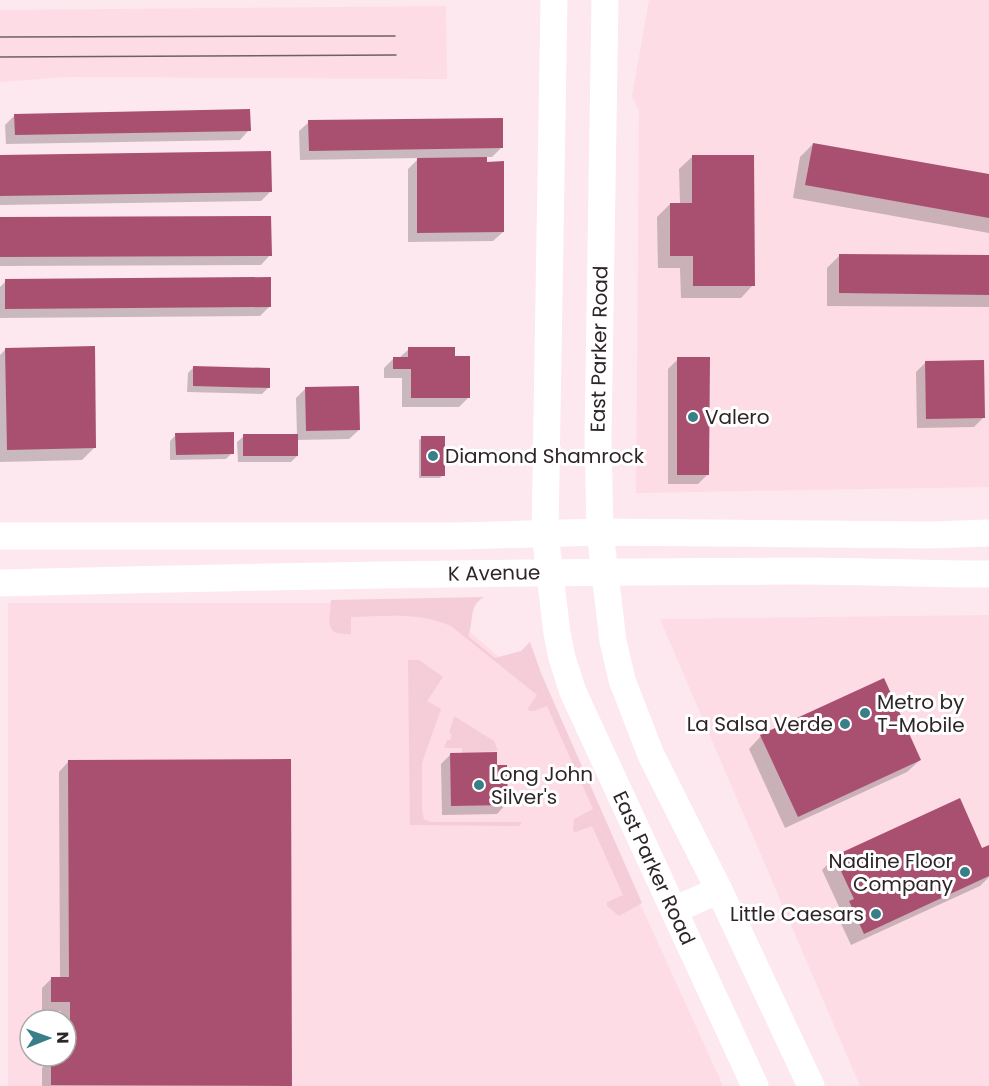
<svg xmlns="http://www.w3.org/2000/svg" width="989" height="1086" font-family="Poppins,sans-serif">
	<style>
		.built { fill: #fddce5; fill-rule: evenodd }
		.green { fill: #f5cdd9 }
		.shadow { fill: #0003 }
		.building { fill: #a95071 }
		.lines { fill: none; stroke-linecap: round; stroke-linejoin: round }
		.secondary { stroke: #fff; stroke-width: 27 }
		.tram { stroke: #6d6165; stroke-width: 1.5 }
		.poi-dot { fill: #387f89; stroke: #fff; stroke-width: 2 }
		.labels { text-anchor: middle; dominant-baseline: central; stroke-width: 6; stroke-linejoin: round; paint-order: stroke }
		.street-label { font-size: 20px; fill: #2e2528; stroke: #fff }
		.poi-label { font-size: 20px; fill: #2e2528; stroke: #fff; text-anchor: start }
	</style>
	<rect width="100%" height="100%" fill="#fce8ee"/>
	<g class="built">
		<polygon points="649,0 989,0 989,487 636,493 639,111 632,96"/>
		<polygon points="446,6 447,79 68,77 0,82 0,10"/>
		<path d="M8,603H436L546,697L723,1086H8ZM30,1020H66V1056H30Z"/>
		<polygon points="989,615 989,1086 860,1086 660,619"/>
	</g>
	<g class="green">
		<path d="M484,597C467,607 475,621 468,636L495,658L521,651L530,642L541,673L642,903L619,916L607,906V902L623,895L592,826L576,832L573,831L574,819L593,809L547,706L534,711H529L528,708L537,695L451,626C419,612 386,616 351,617V634C323,636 330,622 331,600Z"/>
		<polygon points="408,660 419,660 443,677 427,701 441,709 422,763 422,811 424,819 431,822 522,822 519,826 410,825"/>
		<polygon points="454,716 494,741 498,751 462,753 462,748 444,748 447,740 450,740 452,735 449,733"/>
	</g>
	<g class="shadow">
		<polygon points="15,115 249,130 240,140 6,144 5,125"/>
		<polygon points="309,122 501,148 492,157 486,157 503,232 493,241 408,242 408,169 419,158 300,160 299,131"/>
		<polygon points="813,144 989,176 989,233 793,198 800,157"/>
		<polygon points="0,156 270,192 261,201 0,205"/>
		<polygon points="692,157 753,285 741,298 681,298 680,268 658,268 657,217 670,204 680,204 679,169"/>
		<polygon points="0,219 270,255 261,265 0,266"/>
		<polygon points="840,255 989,256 989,307 827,306 827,268"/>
		<polygon points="6,281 270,306 260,316 0,318 0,287"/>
		<polygon points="6,349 95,447 82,460 0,462 0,355"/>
		<polygon points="409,349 454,357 469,397 459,407 402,407 402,378 384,378 384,368 394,358 399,358"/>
		<polygon points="678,359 708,474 698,484 668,484 668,369"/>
		<polygon points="926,362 984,417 974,427 917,428 916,372"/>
		<polygon points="194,367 268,388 262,394 187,392 188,373"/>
		<polygon points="306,388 359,430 349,439 297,440 297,456 291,462 238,462 237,442 244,436 297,436 296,398"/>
		<polygon points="176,435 232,453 226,459 170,460 170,441"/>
		<polygon points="422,438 443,475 440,478 419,478 419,440"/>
		<polygon points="761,736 920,760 907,772 785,828 749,749"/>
		<polygon points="451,754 496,766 506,804 497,814 442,815 441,764"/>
		<polygon points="289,761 291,1086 42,1086 42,1068 51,1058 66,1056 66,1020 61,1020 61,1011 42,1011 42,988 52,978 60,978 59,772 68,762"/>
		<polygon points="989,847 989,877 980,886 851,945 837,915 841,911 822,870 835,857 982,850"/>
	</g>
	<g class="building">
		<polygon points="250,109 251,131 15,135 14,114"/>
		<polygon points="503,118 503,148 309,151 308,120"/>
		<polygon points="813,143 989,174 989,218 805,185"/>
		<polygon points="271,151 272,192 0,196 0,155"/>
		<polygon points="692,155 754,155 755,286 693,286 693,256 670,256 670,203 692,203"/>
		<polygon points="487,157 487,162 504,161 504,232 417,233 417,158"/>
		<polygon points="271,216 272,256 0,257 0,217"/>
		<polygon points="839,254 989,255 989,295 839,293"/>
		<polygon points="271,277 271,307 5,309 5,279"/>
		<polygon points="95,346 96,448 7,450 5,348"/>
		<polygon points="408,347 455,347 455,356 470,356 470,398 411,398 411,369 393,369 393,357 408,357"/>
		<polygon points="677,357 710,357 709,475 677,475"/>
		<polygon points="984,360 985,418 926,419 925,361"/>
		<polygon points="193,366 270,368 270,388 193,386"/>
		<polygon points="359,386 360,430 306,431 305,387"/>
		<polygon points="234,432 234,454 176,455 175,433"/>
		<rect x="243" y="434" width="55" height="22"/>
		<rect x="421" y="436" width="24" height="40"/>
		<polygon points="884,678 921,760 798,817 760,735"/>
		<polygon points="497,752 497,765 507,765 508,805 451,806 450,753"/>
		<polygon points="291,759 292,1086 51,1085 51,1057 70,1056 70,1002 51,1002 51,977 69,977 68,760"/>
		<polygon points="960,798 982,848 989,845 989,876 864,934 849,901 854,899 834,856"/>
	</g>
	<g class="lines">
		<g class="secondary">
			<polyline points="554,0 545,534 557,633 562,658 573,692 755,1086"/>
			<polyline points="605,0 598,438 600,532 613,641 622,680 651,755 719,890 811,1086"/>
			<polyline points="0,536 460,536 600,532 931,535 989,533"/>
			<path d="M0,583C265,576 530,572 795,571C860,571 924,574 989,574"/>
			<polyline points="674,910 719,890"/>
		</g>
		<g class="tram">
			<polyline points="0,37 395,36"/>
			<polyline points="0,57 396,55"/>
		</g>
	</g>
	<g class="poi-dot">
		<circle cx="693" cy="417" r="6"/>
		<circle cx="433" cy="456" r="6"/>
		<circle cx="865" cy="713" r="6"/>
		<circle cx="845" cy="724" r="6"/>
		<circle cx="479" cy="785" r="6"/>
		<circle cx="965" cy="872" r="6"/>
		<circle cx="876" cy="914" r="6"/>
	</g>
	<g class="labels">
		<g class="street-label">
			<text transform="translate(599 349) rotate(-89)">East Parker Road</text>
			<text transform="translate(494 573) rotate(-1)">K Avenue</text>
			<text transform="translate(654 868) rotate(65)">East Parker Road</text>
		</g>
		<g class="poi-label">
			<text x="705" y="417">Valero</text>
			<text x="445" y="456">Diamond Shamrock</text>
			<text x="877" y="702">Metro by<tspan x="877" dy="23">T-Mobile</tspan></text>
			<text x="833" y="724" text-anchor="end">La Salsa Verde</text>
			<text x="491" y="774">Long John<tspan x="491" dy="23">Silver's</tspan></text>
			<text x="953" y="861" text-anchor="end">Nadine Floor<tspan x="953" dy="23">Company</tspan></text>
			<text x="864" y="914" text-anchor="end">Little Caesars</text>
		</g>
	</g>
	<g transform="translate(48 1038) rotate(89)"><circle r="28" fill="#ffffff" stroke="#aba8a9" stroke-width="1.5"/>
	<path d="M0-4.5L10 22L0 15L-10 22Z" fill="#387f89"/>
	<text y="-9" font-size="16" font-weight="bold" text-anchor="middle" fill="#2e2528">N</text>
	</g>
</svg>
